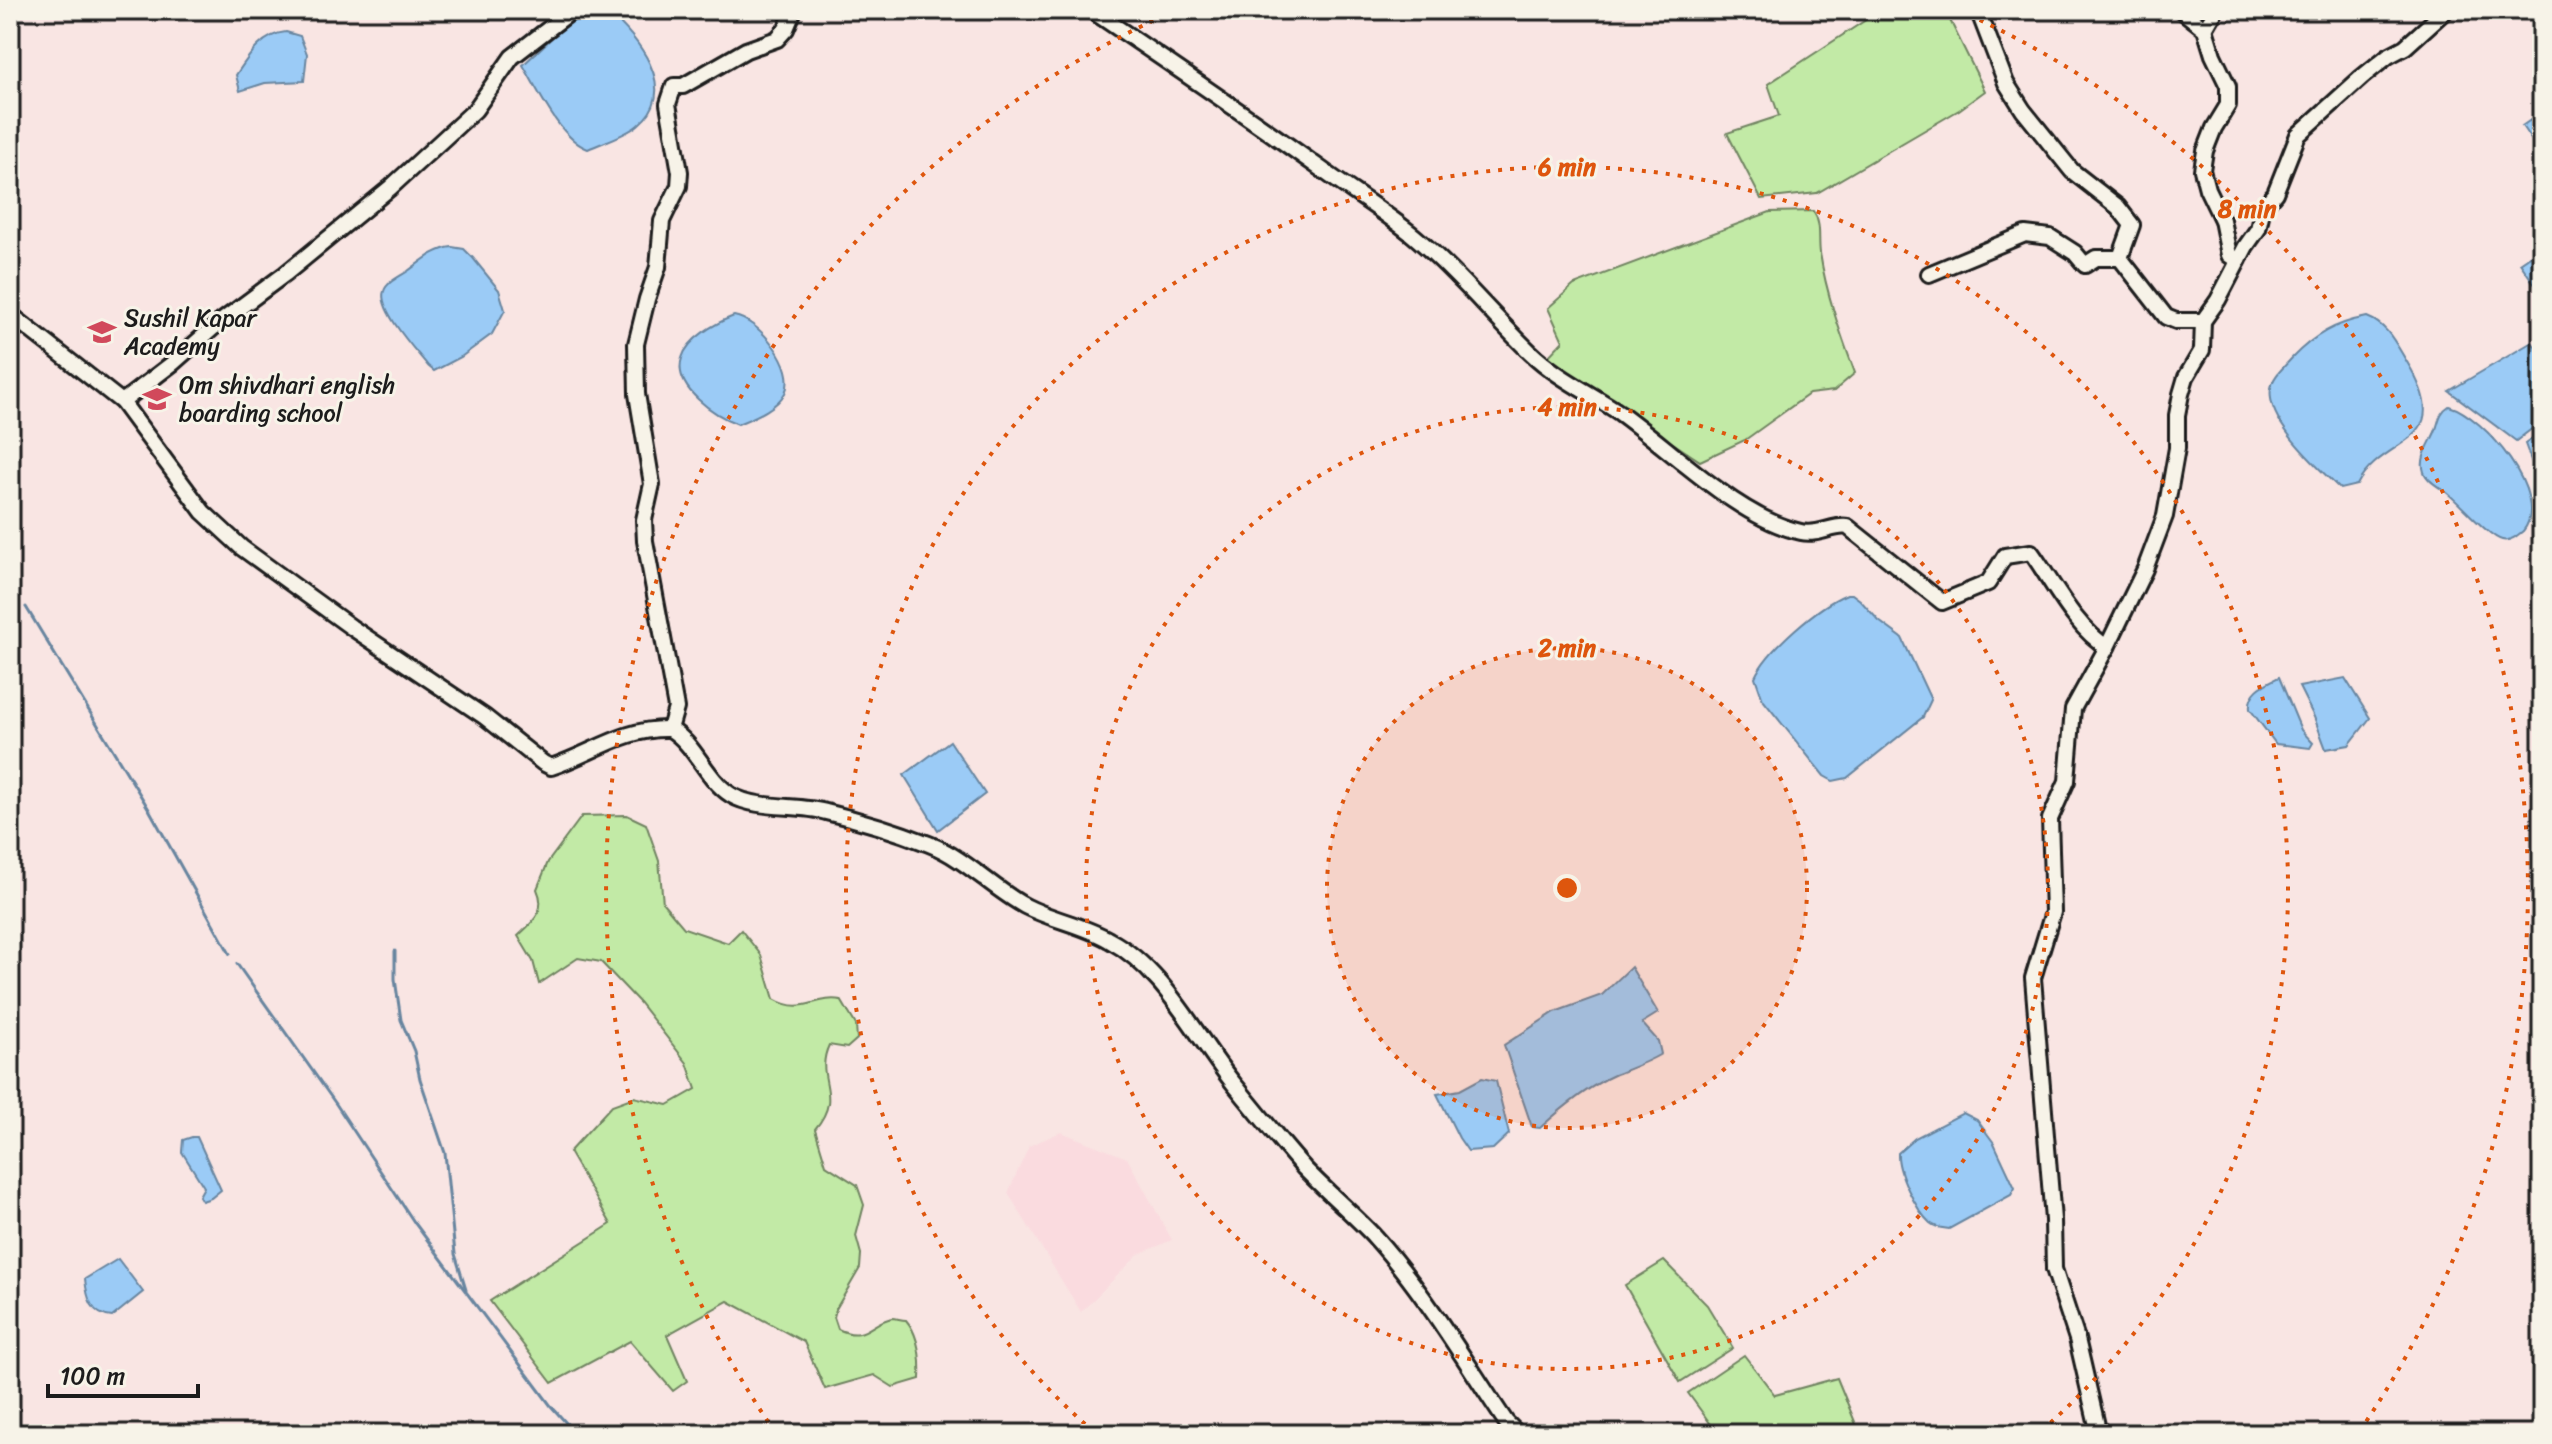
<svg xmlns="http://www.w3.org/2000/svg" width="2552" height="1444" font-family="Sriracha,sans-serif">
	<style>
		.built { fill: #fadbdf }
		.green { fill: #c2eaa6; stroke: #6f8361; stroke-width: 2 }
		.water { fill: #9bcbf6; stroke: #68859f; stroke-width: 2 }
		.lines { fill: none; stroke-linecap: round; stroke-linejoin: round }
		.stream { stroke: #68859f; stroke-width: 3 }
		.minor-casing { stroke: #1c1c1c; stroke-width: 20 }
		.minor { stroke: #f7f3e8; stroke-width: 14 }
		.ring { fill: none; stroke: #de560d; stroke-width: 4; stroke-dasharray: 4 8 }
		.labels { text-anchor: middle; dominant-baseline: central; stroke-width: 6; stroke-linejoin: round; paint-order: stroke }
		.poi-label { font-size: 24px; fill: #1c1c1c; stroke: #f7f3e8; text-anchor: start }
		.centre { fill: #de560d; stroke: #f7f3e8; stroke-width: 4 }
		.ring-label { font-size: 24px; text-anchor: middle; font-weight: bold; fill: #de560d; stroke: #f7f3e8; stroke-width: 6; stroke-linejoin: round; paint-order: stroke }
	</style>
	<rect width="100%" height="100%" fill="#f9e5e3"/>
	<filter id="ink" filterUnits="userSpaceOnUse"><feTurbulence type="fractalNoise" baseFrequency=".0125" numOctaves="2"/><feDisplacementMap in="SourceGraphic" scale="16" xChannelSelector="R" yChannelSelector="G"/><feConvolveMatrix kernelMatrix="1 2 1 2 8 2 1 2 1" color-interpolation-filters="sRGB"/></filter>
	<g filter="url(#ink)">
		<polygon class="built" points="1061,1132 1127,1158 1172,1240 1139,1254 1081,1312 1008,1193 1029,1146"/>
		<g class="green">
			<polygon points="1881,10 1945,10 1985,91 1959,110 1817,193 1761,199 1727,133 1779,116 1768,84"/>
			<path d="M1813,211C1822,224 1818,238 1820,253C1826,293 1841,335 1855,373L1834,391L1809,394L1745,440L1700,461L1546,359L1563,341L1548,308L1574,285L1770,212Z"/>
			<path d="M627,815L646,824L659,861L663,903L684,928L728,943L741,930L761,955L774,999C803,1016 816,995 841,1000L856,1025L857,1039L847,1048L829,1045C813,1079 845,1094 815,1129L826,1165L857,1185L864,1205L856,1236L861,1254L860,1268L836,1309L834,1317L838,1329C866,1343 870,1321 893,1318C897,1318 901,1320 906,1320C919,1335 921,1359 920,1379L893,1387L874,1375L825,1389L804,1342L728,1301L667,1335L687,1381L673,1391L630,1341L552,1383L490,1301L611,1224L569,1152L612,1105L634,1097L668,1105L696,1089L687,1063L639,1002L601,962L578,958L539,984L533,961L518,936C533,922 547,911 537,889L548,862L582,816Z"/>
			<polygon points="1664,1261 1707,1305 1733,1348 1680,1382 1625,1285"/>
			<polygon points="1744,1355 1775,1395 1837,1378 1860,1434 1718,1434 1688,1393"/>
		</g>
		<g class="water">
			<path d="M590,10H606C636,36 682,89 638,125C625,136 603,142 588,149C560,139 538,90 523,65L574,17Z"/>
			<path d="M286,32L300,36L307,54L304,81L265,83L240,91L236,75C248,57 262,34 286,32Z"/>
			<polygon points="2542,112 2542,156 2522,126"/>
			<path d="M452,247L464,249L473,258L499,290L505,310L492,334L461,357L434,371L428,366C417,352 377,309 384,291C387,282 400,276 408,271C422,261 435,249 452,247Z"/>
			<polygon points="2542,248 2542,295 2520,263"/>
			<path d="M734,316C759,320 798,367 785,393C776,409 754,417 738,424C716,416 672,388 682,358C688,338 716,323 734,316Z"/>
			<path d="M2367,317C2388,325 2396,344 2407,362C2459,448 2384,433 2357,485L2340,489C2319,468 2265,421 2271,388C2273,376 2284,367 2292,358C2314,335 2335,323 2367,317Z"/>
			<polygon points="2532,342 2542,357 2542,421 2516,441 2449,391"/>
			<path d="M2449,406C2484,416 2552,496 2523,531C2517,536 2510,542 2502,540C2490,538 2459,502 2446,492C2439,487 2427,481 2424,472C2419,458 2430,444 2435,432C2439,422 2439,412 2449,406Z"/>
			<polygon points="2542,432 2542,483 2540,485 2525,444"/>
			<path d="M1847,594H1852L1860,600L1879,621L1902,638L1931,700L1923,717L1847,778L1833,781L1824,776L1763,700L1755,677C1768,649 1818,606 1847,594Z"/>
			<path d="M2279,677L2301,730L2313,743L2310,748L2276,744L2250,709C2248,691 2265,684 2279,677Z"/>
			<polygon points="2345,678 2370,718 2349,745 2326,749 2314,717 2299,687"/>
			<polygon points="950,741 985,794 938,830 904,775"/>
			<path d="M1631,967L1658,1013L1642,1023L1658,1041L1661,1054C1646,1063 1631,1068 1614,1075C1587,1087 1562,1108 1540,1128L1532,1127L1504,1045L1555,1012L1602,995Z"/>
			<polygon points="1482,1078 1496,1081 1509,1134 1493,1149 1468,1151 1459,1138 1437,1094 1460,1090"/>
			<path d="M1963,1113L1977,1120L1994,1143L2015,1188L2011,1195L1949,1229C1942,1228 1936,1228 1930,1223C1916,1210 1897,1172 1898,1153L1915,1138Z"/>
			<polygon points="192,1137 197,1137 221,1190 211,1198 202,1201 199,1196 204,1187 182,1152 183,1140"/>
			<path d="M118,1259L143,1292L112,1317C91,1315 87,1298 85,1279Z"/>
		</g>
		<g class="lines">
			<g class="stream">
				<polyline points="26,607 150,811 230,954"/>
				<polyline points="395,951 395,979 401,1020 414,1051 420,1079 445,1153 455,1254 466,1290"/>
				<polyline points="237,964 336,1104 414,1222 551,1406 576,1434"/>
			</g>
			<defs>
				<g id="minor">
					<path d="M1091,10C1168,62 1245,114 1321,169C1351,191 1385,212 1414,236C1456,271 1491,314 1530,352C1556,377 1590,393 1620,413C1672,450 1739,519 1801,532C1819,536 1834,524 1848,527L1942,602L1988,583L2005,556L2031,552C2052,581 2076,629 2107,647L2073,709L2067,781L2050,819L2053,912L2033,978L2053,1220L2054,1269L2077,1339L2099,1434"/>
					<polyline points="1978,10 2006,83 2023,110 2072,171 2118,207 2132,225 2120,258 2166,317 2176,321 2203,321"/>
					<polyline points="2181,10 2205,29 2213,55 2228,86 2228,105 2214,128 2205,151 2202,170 2207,189 2222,220 2229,255 2238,261"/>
					<polyline points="2205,29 2216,10"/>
					<polyline points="1929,274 2025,234 2050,237 2075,253 2085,265 2096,258 2120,258"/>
					<path d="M10,314L122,402L203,512L242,548L351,627L485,717L543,763L551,767C592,754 625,727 670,729C696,745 705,778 731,795C756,810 798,804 826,812C860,820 896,831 929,844C965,858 992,888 1025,906C1052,920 1083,925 1109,940C1164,969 1196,1037 1234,1084C1257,1112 1280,1141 1304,1168C1326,1191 1351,1212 1373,1235C1424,1291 1464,1360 1506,1422L1518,1434"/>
					<polyline points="122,402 173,363 215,326 285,274 390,188 475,110 512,57 573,10"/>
					<polyline points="2107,647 2145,569 2165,516 2177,448 2177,415 2181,394 2186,377 2202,350 2203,321 2218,300 2246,246 2258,229 2263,207 2275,193 2298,135 2362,77 2388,56 2405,47 2446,10"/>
					<polyline points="670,729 676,708 645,541 644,520 652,484 637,394 636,344 647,299 658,267 662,221 679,186 680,172 668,104 674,86 683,86 746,50 777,39 786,29 794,10"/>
				</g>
			</defs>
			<use href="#minor" class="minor-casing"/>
			<use href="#minor" class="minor"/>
		</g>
	</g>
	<circle cx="1567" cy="888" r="240" fill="#de560d" fill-opacity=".12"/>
	<g class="ring">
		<circle cx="1567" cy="888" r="240"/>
		<circle cx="1567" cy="888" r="481"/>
		<path d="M1094 1432A721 721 0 1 1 2040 1432"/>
		<path d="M775 1432A961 961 0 0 1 1176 10M1958 10A961 961 0 0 1 2359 1432"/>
	</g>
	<defs>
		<symbol id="school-bare" viewBox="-9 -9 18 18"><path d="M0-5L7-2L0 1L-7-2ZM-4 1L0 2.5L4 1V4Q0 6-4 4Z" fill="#d1495b" stroke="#f7f3e8" stroke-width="2.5" paint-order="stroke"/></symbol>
	</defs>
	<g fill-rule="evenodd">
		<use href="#school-bare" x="82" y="312" width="40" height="40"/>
		<use href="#school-bare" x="137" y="379" width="40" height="40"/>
	</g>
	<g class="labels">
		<g class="poi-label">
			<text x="124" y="318">Sushil Kapar<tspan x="124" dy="28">Academy</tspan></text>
			<text x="179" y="385">Om shivdhari english<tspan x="179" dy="28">boarding school</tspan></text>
		</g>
	</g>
	<circle cx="1567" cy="888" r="12" class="centre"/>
	<g class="ring-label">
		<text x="1567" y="175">6 min</text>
		<text x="2247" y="217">8 min</text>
		<text x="1567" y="415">4 min</text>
		<text x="1567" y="656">2 min</text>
	</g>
	<rect width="2552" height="1444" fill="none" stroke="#f7f3e8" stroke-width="40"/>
	<rect x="20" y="20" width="2512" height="1404" fill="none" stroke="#1c1c1c" stroke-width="3" filter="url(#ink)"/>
	<path d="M48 1384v12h150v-12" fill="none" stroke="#1c1c1c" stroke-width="4"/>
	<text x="60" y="1384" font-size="24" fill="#1c1c1c" stroke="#f7f3e8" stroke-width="6" paint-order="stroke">100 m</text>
</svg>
